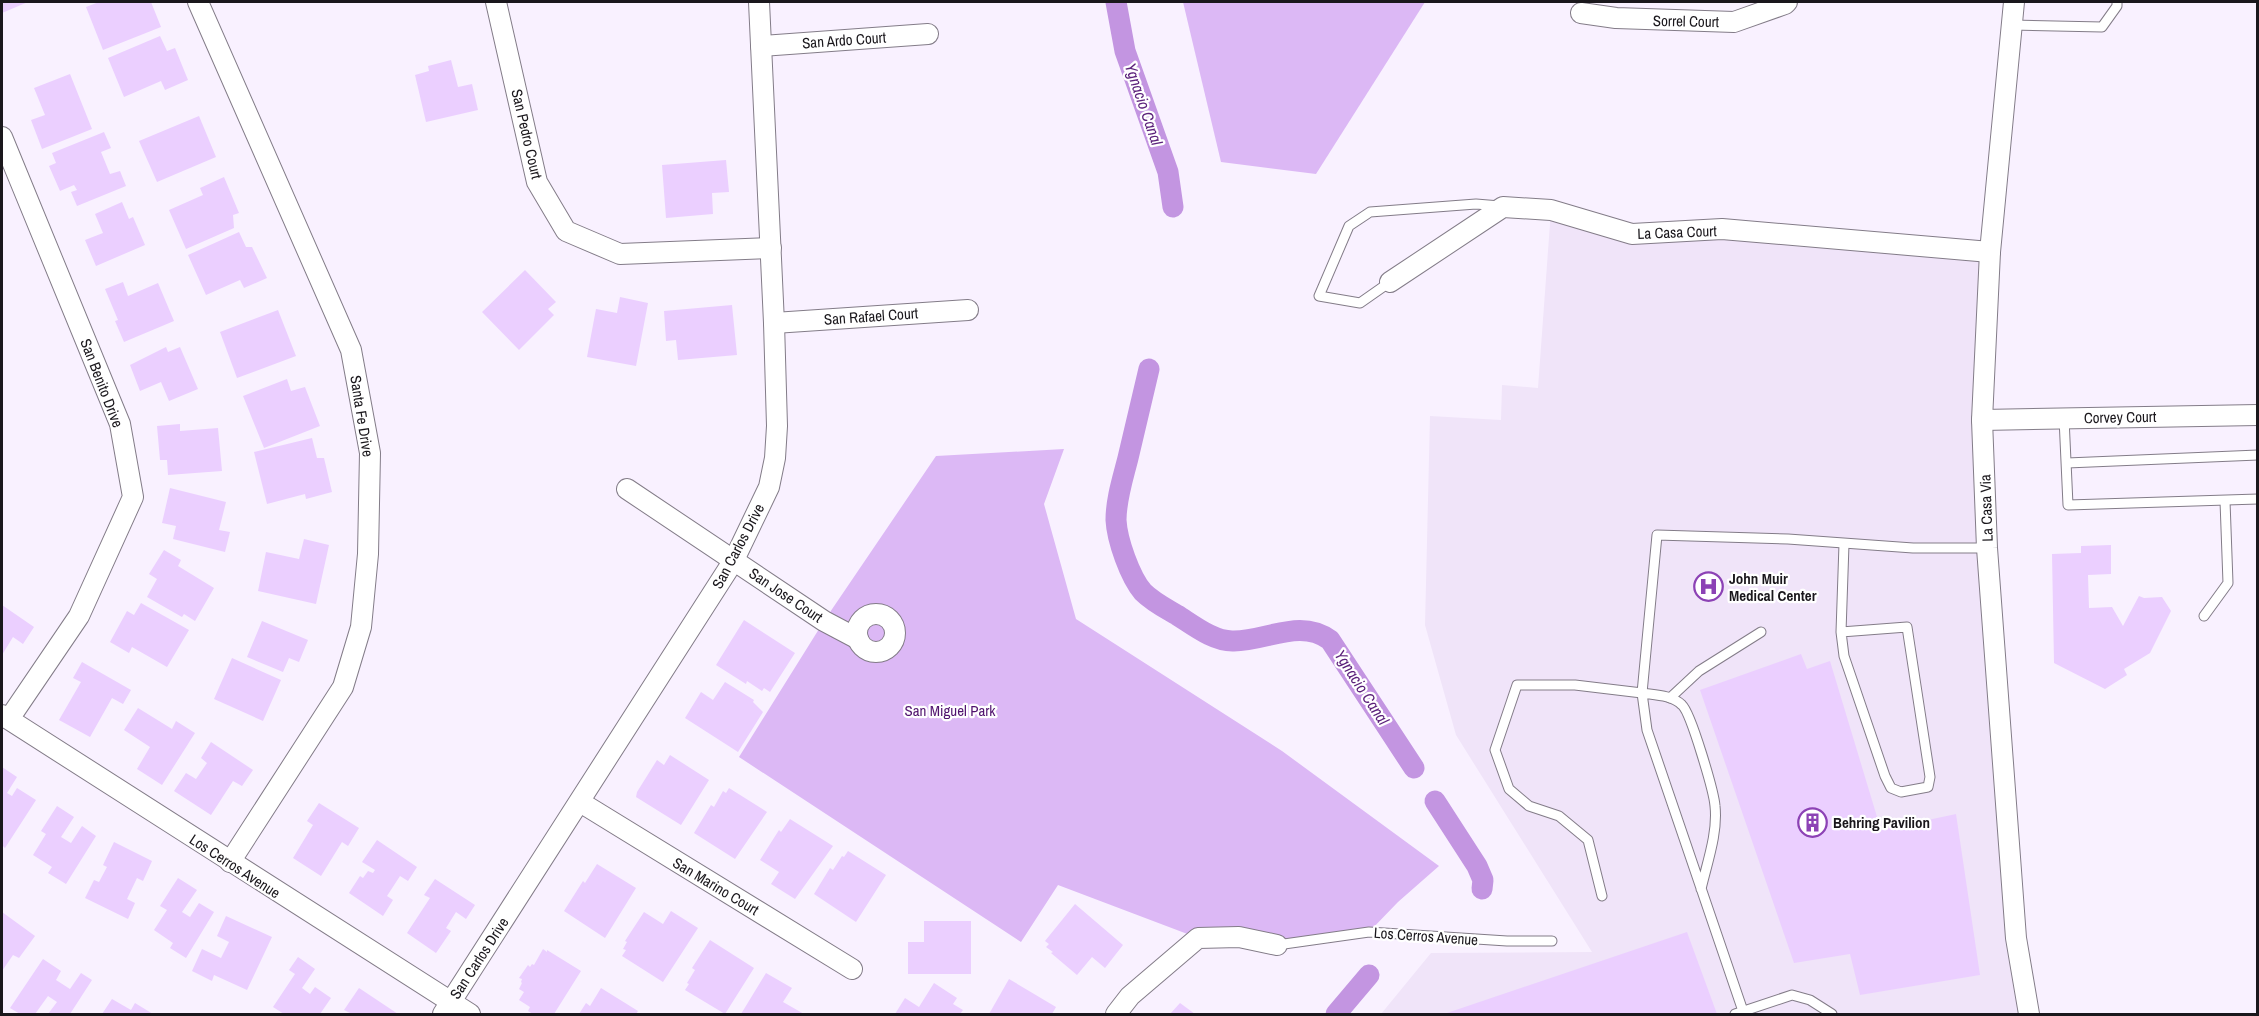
<svg xmlns="http://www.w3.org/2000/svg" width="2259" height="1016" font-family="'Archivo Narrow',sans-serif">
	<style>
		.built { fill: #f0e4f9 }
		.green { fill: #dcb8f5 }
		.lines { fill: none; stroke-linecap: round; stroke-linejoin: round }
		.canal { stroke: #c395e1; stroke-width: 21 }
		.building { fill: #ebcfff }
		.lane-casing { stroke: #837c88; stroke-width: 11 }
		.street-casing { stroke: #837c88; stroke-width: 22 }
		.lane { stroke: #fff; stroke-width: 9 }
		.street { stroke: #fff; stroke-width: 20 }
		.labels { text-anchor: middle; dominant-baseline: central; stroke-width: 4.5; stroke-linejoin: round; paint-order: stroke }
		.street-label { font-size: 15px; fill: #1a171c; stroke: #fff }
		.poi-label { font-size: 15px; font-weight: bold; fill: #1a171c; stroke: #fff; text-anchor: start }
		.park-label { font-size: 15px; fill: #50136e; stroke: #fff }
		.water-label { font-size: 16px; font-style: italic; fill: #5c227b; stroke: #fff }
	</style>
	<rect width="100%" height="100%" fill="#f9f1ff"/>
	<polygon class="built" points="1551,210 1632,234 1990,252 1982,420 2030,1014 1381,1014 1431,953 1592,952 1456,735 1425,625 1430,416 1501,420 1502,385 1538,388"/>
	<g class="green">
		<polygon points="1183,2 1425,2 1316,174 1221,162"/>
		<polygon points="1064,449 1044,504 1076,619 1282,751 1439,866 1398,902 1369,932 1321,940 1198,938 1058,885 1021,942 739,757 824,621 936,456"/>
	</g>
	<g class="lines">
		<g class="canal">
			<polyline points="1116,2 1125,51 1168,172 1173,207"/>
			<path d="M1149,369C1142,399 1135,428 1128,458C1123,478 1116,499 1116,520C1117,540 1130,577 1143,592C1153,602 1165,608 1177,615C1193,625 1214,642 1234,641C1267,641 1300,618 1330,640L1414,768"/>
			<polyline points="1435,801 1477,866 1483,880 1482,889"/>
			<polyline points="1336,1014 1369,975"/>
		</g>
	</g>
	<g class="building">
		<polygon points="2,2 28,2 2,13"/>
		<polygon points="99,2 151,2 161,27 103,50 86,7"/>
		<polygon points="160,36 167,51 175,48 188,80 165,90 161,81 124,97 108,58"/>
		<polygon points="451,60 458,87 472,84 478,110 426,122 415,75 429,71 428,66"/>
		<polygon points="70,74 92,129 42,149 31,120 45,115 34,88"/>
		<polygon points="199,116 216,157 157,182 139,141"/>
		<polygon points="104,132 111,148 101,152 110,174 120,171 126,186 77,206 71,192 77,190 74,185 60,191 49,166 56,163 52,153"/>
		<polygon points="726,160 729,192 712,193 713,214 666,218 662,165"/>
		<polygon points="224,177 239,213 233,215 234,228 186,249 169,210 203,195 200,188"/>
		<polygon points="122,202 129,219 133,217 145,245 96,266 85,240 103,233 95,214"/>
		<polygon points="239,232 246,247 252,247 267,278 244,288 240,280 206,295 188,255"/>
		<polygon points="525,270 556,302 548,309 554,315 519,350 482,312"/>
		<polygon points="123,282 128,296 158,283 174,321 124,342 115,321 118,320 105,289"/>
		<polygon points="620,297 648,303 636,366 587,357 596,309 617,313"/>
		<polygon points="732,305 737,355 678,360 676,340 666,341 664,311"/>
		<polygon points="278,310 296,356 237,378 220,332"/>
		<polygon points="166,347 168,352 180,347 198,389 169,401 161,382 140,391 130,365"/>
		<polygon points="287,379 291,391 305,387 320,426 264,448 243,396"/>
		<polygon points="180,424 180,431 218,428 222,471 168,475 167,460 160,460 157,426"/>
		<polygon points="312,438 317,458 324,458 332,492 306,499 305,494 267,504 254,452"/>
		<polygon points="170,488 226,502 219,530 230,532 225,552 173,539 176,526 162,523"/>
		<polygon points="304,539 329,545 316,604 258,591 266,552 299,559"/>
		<polygon points="2111,545 2111,574 2088,575 2089,608 2112,607 2123,626 2139,596 2144,598 2162,597 2171,611 2150,653 2124,669 2127,675 2105,689 2054,663 2052,554 2081,553 2081,546"/>
		<polygon points="164,550 181,560 178,566 214,588 195,621 184,614 182,617 147,597 157,579 149,574"/>
		<polygon points="141,603 189,630 167,667 132,647 129,653 110,642 127,611 134,615"/>
		<polygon points="2,605 34,627 23,644 13,637 2,655"/>
		<polygon points="744,620 795,653 770,692 764,688 762,691 747,681 746,684 716,665"/>
		<polygon points="262,621 308,640 299,662 289,658 283,672 247,657"/>
		<polygon points="1801,654 1807,669 1830,661 1881,830 1956,814 1980,975 1860,995 1850,954 1794,963 1700,690"/>
		<polygon points="232,658 281,680 263,721 214,699"/>
		<polygon points="82,662 131,690 123,704 112,698 90,737 59,720 81,682 73,678"/>
		<polygon points="725,682 754,700 753,702 763,712 738,752 685,718 701,692 713,700"/>
		<polygon points="138,708 172,729 176,721 195,733 162,785 137,769 150,747 124,730"/>
		<polygon points="211,742 253,770 242,786 233,781 211,815 174,791 186,773 196,779 207,763 201,758"/>
		<polygon points="670,755 709,780 681,825 636,797 637,792 657,760 664,765"/>
		<polygon points="2,767 17,777 7,793 12,796 17,788 36,800 5,848 2,845"/>
		<polygon points="729,788 767,812 735,859 694,833 711,805 714,807 723,791 726,793"/>
		<polygon points="319,803 359,828 348,846 342,842 321,876 293,858 313,825 307,821"/>
		<polygon points="57,806 74,817 61,837 71,843 82,826 96,836 66,884 48,873 52,867 33,855 46,834 41,831"/>
		<polygon points="790,819 833,846 795,899 771,884 779,872 760,860 779,830 781,832"/>
		<polygon points="377,840 417,867 408,881 400,876 387,896 393,900 383,916 349,893 360,876 363,878 368,871 373,873 375,870 362,862"/>
		<polygon points="114,842 152,861 143,881 137,878 127,899 135,903 128,919 85,898 94,880 99,882 107,867 103,865"/>
		<polygon points="848,851 886,875 856,922 814,894 830,868 833,870 842,856 844,857"/>
		<polygon points="597,864 636,888 605,938 564,911 583,881 585,883"/>
		<polygon points="178,878 197,890 182,912 190,917 199,903 214,912 186,958 170,948 173,943 154,930 167,910 160,906"/>
		<polygon points="435,879 475,905 466,919 456,912 446,928 451,931 436,953 407,933 430,898 424,895"/>
		<polygon points="1075,904 1123,945 1105,968 1092,957 1077,975 1051,953 1053,952 1046,947 1049,944 1045,941"/>
		<polygon points="671,911 698,928 663,982 622,956 626,950 623,949 627,942 625,941 644,912 663,924"/>
		<polygon points="2,912 35,936 19,958 13,955 2,971"/>
		<polygon points="226,916 272,937 247,990 214,975 212,981 192,971 202,949 221,958 229,942 217,936"/>
		<polygon points="924,921 971,921 971,974 908,974 908,942 924,942"/>
		<polygon points="1687,932 1717,1014 1444,1014"/>
		<polygon points="710,940 754,968 725,1014 685,990 689,984 687,983 695,970 692,968"/>
		<polygon points="543,949 547,952 547,950 581,971 554,1014 533,1014 528,1011 530,1007 519,1000 524,992 519,989 522,983 521,982 522,979 519,978 528,965 530,967 532,964 534,965"/>
		<polygon points="298,957 315,969 302,988 310,994 315,987 331,998 320,1014 284,1014 273,1007 295,974 289,970"/>
		<polygon points="43,959 61,971 56,980 70,989 81,973 92,980 70,1014 48,1014 57,1002 48,996 35,1014 20,1014 10,1008"/>
		<polygon points="766,973 792,988 783,1002 804,1014 741,1014"/>
		<polygon points="1009,979 1056,1007 1052,1014 989,1014"/>
		<polygon points="934,983 957,998 953,1004 963,1010 960,1014 895,1014 905,998 919,1007"/>
		<polygon points="359,988 398,1014 352,1014 344,1010"/>
		<polygon points="601,988 638,1011 636,1014 579,1014 586,1003 590,1006"/>
		<polygon points="112,999 131,1010 135,1003 153,1014 102,1014"/>
		<polygon points="1180,1003 1195,1014 1170,1014"/>
	</g>
	<g class="lines">
		<defs>
			<g id="lane">
				<polyline points="2012,25 2102,27 2117,6 2117,2"/>
				<polyline points="1390,282 1360,303 1319,296 1349,226 1370,212 1476,204 1500,206"/>
				<polyline points="2064,418 2068,505 2258,499"/>
				<polyline points="2067,463 2258,455"/>
				<polyline points="2204,616 2228,583 2225,501"/>
				<polyline points="1841,632 1907,627 1930,777 1928,787 1901,792 1891,788 1885,776 1844,656 1841,632 1844,544"/>
				<polyline points="1670,698 1699,671 1761,632"/>
				<path d="M1701,889C1707,863 1718,833 1715,806C1714,792 1691,713 1682,705C1672,695 1655,695 1642,693L1647,730L1744,1014"/>
				<polyline points="1602,896 1588,840 1559,816 1529,806 1509,789 1495,750 1517,685 1575,685 1642,693 1657,535 1788,539 1913,548 1987,548"/>
				<polyline points="1277,945 1369,932 1507,941 1552,941"/>
				<polyline points="1735,1014 1792,995 1810,1000 1832,1014"/>
			</g>
			<g id="street">
				<polyline points="198,2 351,350 370,453 368,554 361,627 343,687 230,862"/>
				<polyline points="496,2 537,182 566,231 620,254 771,248"/>
				<polyline points="2014,2 1990,252 1982,420 1987,548 2016,938 2029,1014"/>
				<polyline points="1581,13 1616,18 1734,22 1785,4 1787,2"/>
				<polyline points="761,46 928,34"/>
				<polyline points="2,137 120,424 133,497 79,616 9,719"/>
				<polyline points="1390,282 1503,207 1551,210 1632,234 1722,229 1990,252"/>
				<polyline points="774,323 968,310"/>
				<polyline points="1982,420 2258,415"/>
				<polyline points="627,489 824,621 858,639"/>
				<circle cx="876" cy="633" r="19"/>
				<polyline points="2,715 470,1014"/>
				<polyline points="580,802 852,969"/>
				<polyline points="443,1014 734,560 769,487 775,458 777,426 774,323 759,2"/>
				<polyline points="1116,1014 1130,996 1198,938 1239,937 1277,945"/>
			</g>
		</defs>
		<use href="#lane" class="lane-casing"/>
		<use href="#street" class="street-casing"/>
		<use href="#lane" class="lane"/>
		<use href="#street" class="street"/>
	</g>
	<defs>
		<symbol id="hospital-ring" viewBox="-11 -11 22 22"><circle r="9.5" fill="#fff" stroke="#8c42b5" stroke-width="1.5"/><path d="M-5-5h3v3.5h4V-5h3V5h-3V1.5h-4V5h-3Z" fill="#8c42b5"/></symbol>
		<symbol id="building-ring" viewBox="-11 -11 22 22"><circle r="9.5" fill="#fff" stroke="#8c42b5" stroke-width="1.5"/><path d="M-4-6H4V6H1V3H-1V6H-4ZM-2.5-4.3h1.7v1.8h-1.7ZM.8-4.3h1.7v1.8H.8ZM-2.5-1h1.7V.8h-1.7ZM.8-1h1.7V.8H.8Z" fill="#8c42b5"/></symbol>
	</defs>
	<g fill-rule="evenodd">
		<use href="#hospital-ring" x="1692" y="570" width="33" height="33"/>
		<use href="#building-ring" x="1796" y="806" width="33" height="33"/>
	</g>
	<g class="labels">
		<g class="street-label">
			<text transform="translate(1686 21) rotate(1)">Sorrel Court</text>
			<text transform="translate(844 40) rotate(-4)">San Ardo Court</text>
			<text transform="translate(527 134) rotate(77)">San Pedro Court</text>
			<text transform="translate(1677 232) rotate(-2)">La Casa Court</text>
			<text transform="translate(871 316) rotate(-4)">San Rafael Court</text>
			<text transform="translate(102 383) rotate(69)">San Benito Drive</text>
			<text transform="translate(362 416) rotate(81)">Santa Fe Drive</text>
			<text transform="translate(2120 417) rotate(-1)">Corvey Court</text>
			<text transform="translate(1986 508) rotate(-92)">La Casa Via</text>
			<text transform="translate(738 546) rotate(-62)">San Carlos Drive</text>
			<text transform="translate(786 595) rotate(34)">San Jose Court</text>
			<text transform="translate(235 866) rotate(33)">Los Cerros Avenue</text>
			<text transform="translate(716 886) rotate(31)">San Marino Court</text>
			<text transform="translate(1426 936) rotate(4)">Los Cerros Avenue</text>
			<text transform="translate(479 958) rotate(-57)">San Carlos Drive</text>
		</g>
		<g class="poi-label">
			<text x="1729" y="578">John Muir<tspan x="1729" dy="17">Medical Center</tspan></text>
			<text x="1833" y="822">Behring Pavilion</text>
		</g>
		<g class="park-label">
			<text x="950" y="710">San Miguel Park</text>
		</g>
		<g class="water-label">
			<text transform="translate(1144 104) rotate(71)">Ygnacio Canal</text>
			<text transform="translate(1362 687) rotate(57)">Ygnacio Canal</text>
		</g>
	</g>
	<rect width="2259" height="1016" fill="none" stroke="#1a171c" stroke-width="6"/>
</svg>
